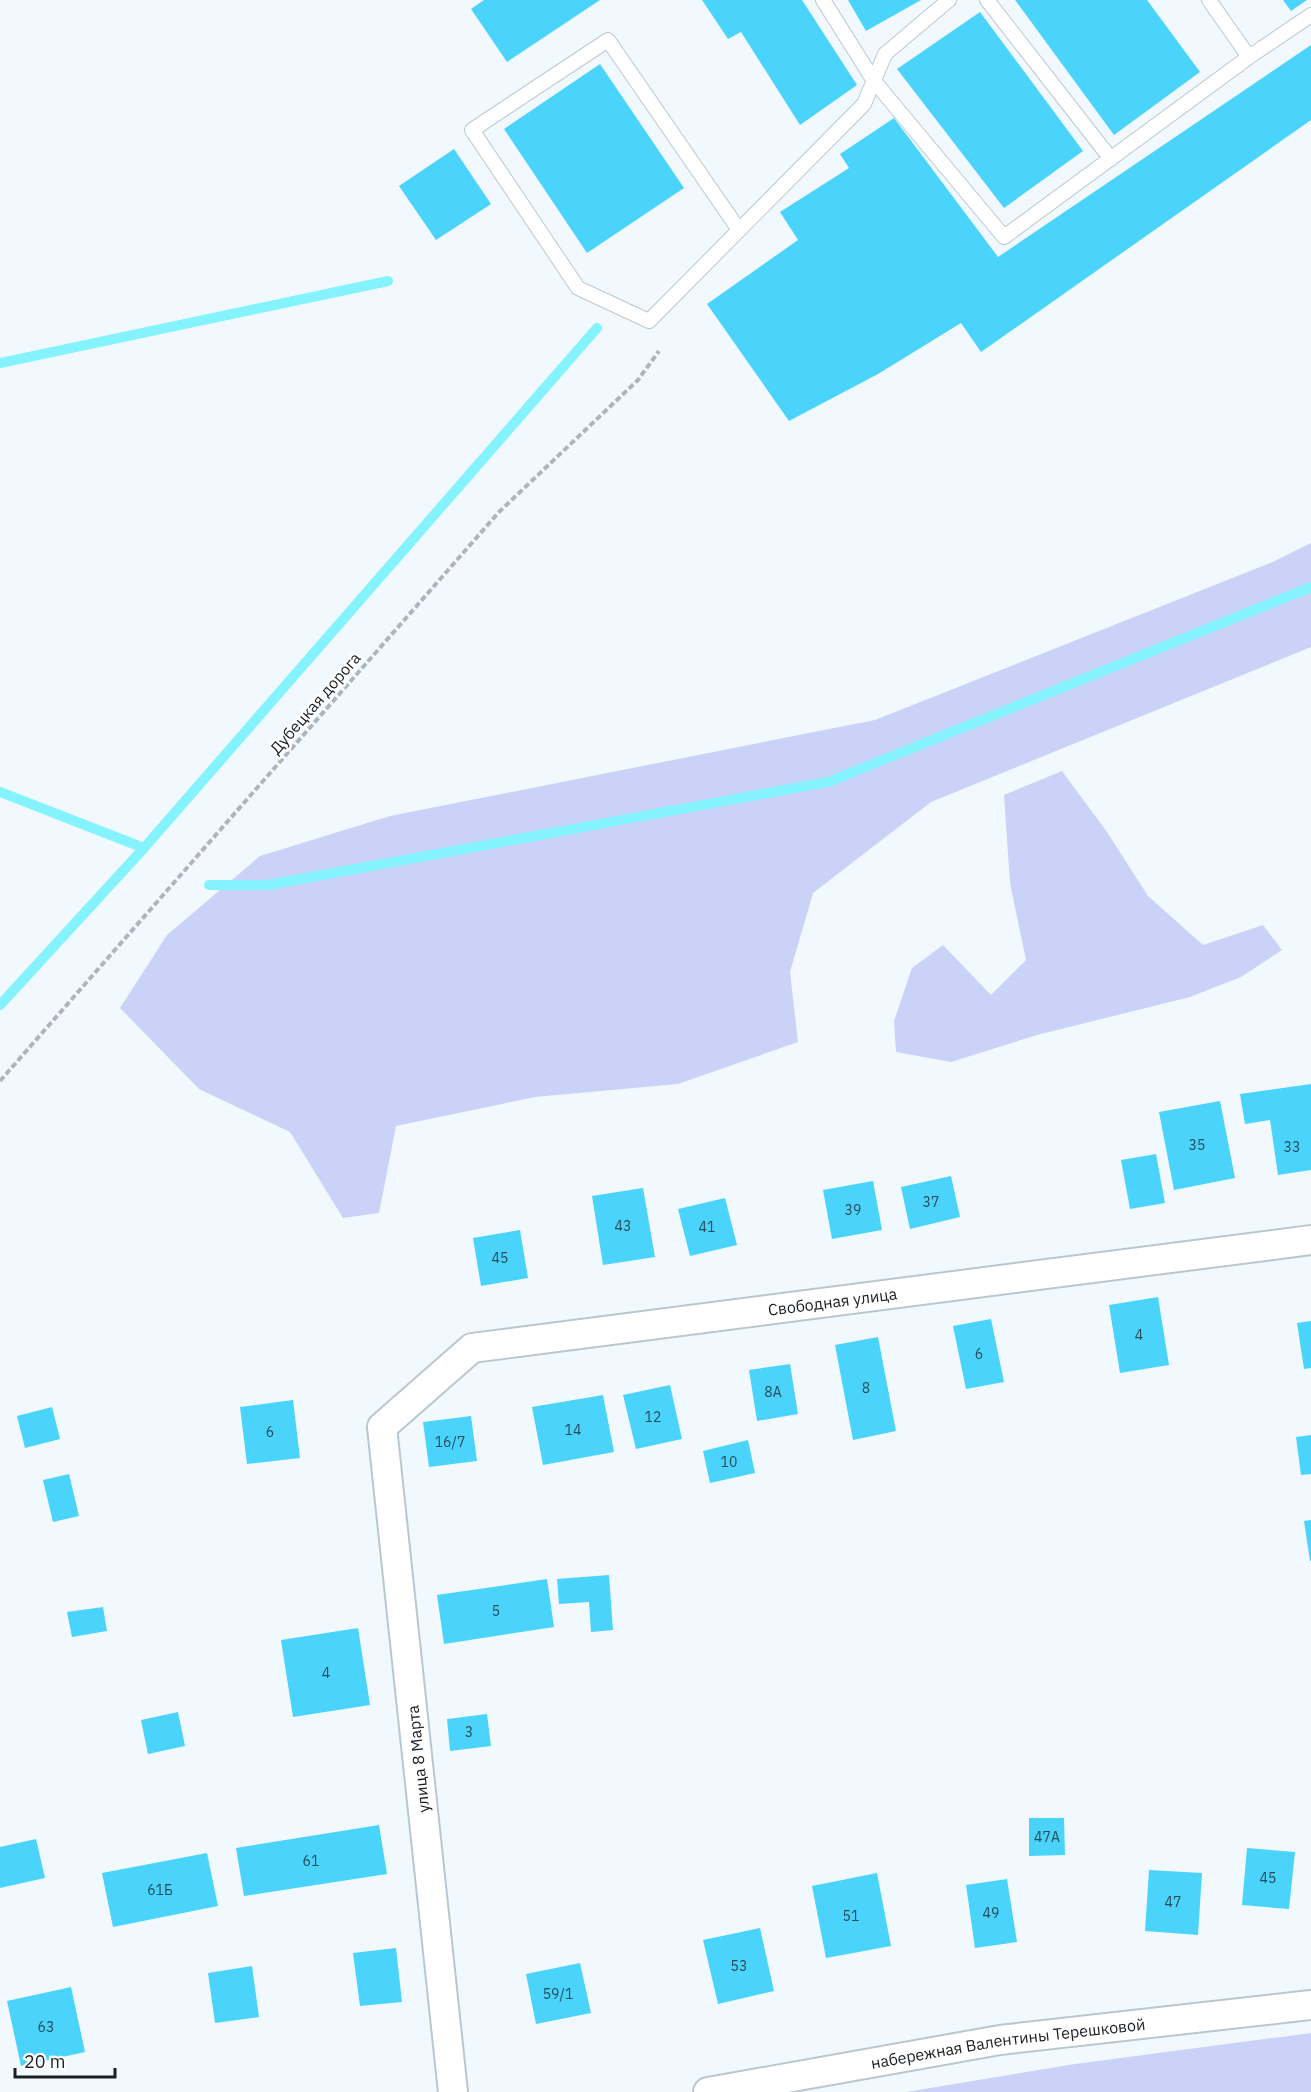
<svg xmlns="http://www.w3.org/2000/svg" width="1311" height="2092" font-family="'IBM Plex Sans',sans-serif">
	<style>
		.green { fill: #cad2f7 }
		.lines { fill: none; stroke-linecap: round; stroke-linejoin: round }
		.stream { stroke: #84f3fd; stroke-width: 10 }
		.building { fill: #4ad4fc }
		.service-casing { stroke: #bbc7d0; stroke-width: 16 }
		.minor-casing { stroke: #bbc7d0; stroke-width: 32 }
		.path { stroke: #afb5bb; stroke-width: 4; stroke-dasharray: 6 3; stroke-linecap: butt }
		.service { stroke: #fff; stroke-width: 14 }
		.minor { stroke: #fff; stroke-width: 28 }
		.labels { text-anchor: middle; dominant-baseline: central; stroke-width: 5; stroke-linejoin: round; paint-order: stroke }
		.number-label { font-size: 14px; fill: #274c59 }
		.street-label { font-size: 16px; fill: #1b1f23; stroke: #fff }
	</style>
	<rect width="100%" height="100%" fill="#f1f9ff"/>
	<g class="green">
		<polygon points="1311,543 1311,647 931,802 813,893 790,972 798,1042 678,1084 535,1097 396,1126 379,1213 343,1218 290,1132 199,1089 120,1008 167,935 260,856 390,816 875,720 1275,561"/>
		<polygon points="1062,771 1107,832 1148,896 1203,945 1263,925 1282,950 1241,977 1190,997 1037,1035 951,1062 896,1052 894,1021 912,968 943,945 991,995 1026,960 1010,883 1004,795"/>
		<polygon points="1311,2033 1311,2092 906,2092 1075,2064"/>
	</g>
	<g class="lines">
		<g class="stream">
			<polyline points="0,363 388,281"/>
			<polyline points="0,792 144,848"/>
			<polyline points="209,885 268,885 828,782 1311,587"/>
			<polyline points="0,1005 144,848 597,328"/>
		</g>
	</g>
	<g class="building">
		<polygon points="484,0 600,0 507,62 471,9"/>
		<polygon points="702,0 802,0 857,85 800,125 741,32 728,39"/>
		<polygon points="848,0 921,0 866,31"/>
		<polygon points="1015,0 1147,0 1200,72 1114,135"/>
		<polygon points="1283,0 1307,0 1291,11"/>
		<polygon points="980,12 1083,151 1004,208 897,69"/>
		<polygon points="1311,45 1311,120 981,352 961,323 878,374 789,421 707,304 798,240 780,212 849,168 840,154 894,118 998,257"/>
		<polygon points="600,64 684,188 587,253 504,129"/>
		<polygon points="454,149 491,204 436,240 399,186"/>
		<polygon points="1311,1084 1311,1170 1278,1175 1270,1120 1245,1124 1240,1094"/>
		<polygon points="1220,1101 1235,1178 1174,1190 1159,1112"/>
		<polygon points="1156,1154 1165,1203 1130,1209 1121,1160"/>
		<polygon points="951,1176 960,1217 910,1229 901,1187"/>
		<polygon points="873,1181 882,1230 832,1239 823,1190"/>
		<polygon points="643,1188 655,1257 603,1265 592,1196"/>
		<polygon points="725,1198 737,1245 690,1256 678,1209"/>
		<polygon points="520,1230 528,1278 481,1286 473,1238"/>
		<polygon points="1158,1297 1169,1365 1120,1373 1109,1305"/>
		<polygon points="991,1319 1004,1382 966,1389 953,1326"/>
		<polygon points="1311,1321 1311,1368 1304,1369 1297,1323"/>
		<polygon points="878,1337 896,1431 853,1440 835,1345"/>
		<polygon points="790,1364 798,1414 757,1421 749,1370"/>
		<polygon points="670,1385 682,1439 636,1449 623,1395"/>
		<polygon points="603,1395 614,1452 543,1465 532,1407"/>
		<polygon points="293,1400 300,1458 247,1464 240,1407"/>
		<polygon points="52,1407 60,1439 25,1448 17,1416"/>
		<polygon points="471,1416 477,1461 429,1467 423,1422"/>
		<polygon points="1311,1435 1311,1474 1301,1475 1296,1437"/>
		<polygon points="748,1440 755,1473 710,1483 703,1451"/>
		<polygon points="69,1474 79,1516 53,1522 43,1480"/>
		<polygon points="1311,1520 1311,1561 1310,1561 1304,1521"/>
		<polygon points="609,1575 613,1630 591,1632 589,1602 559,1604 557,1579"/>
		<polygon points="547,1579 554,1627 444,1644 437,1595"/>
		<polygon points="103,1607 107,1631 72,1637 67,1612"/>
		<polygon points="358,1628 370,1705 293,1717 281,1640"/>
		<polygon points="178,1712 185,1746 148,1754 141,1720"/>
		<polygon points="487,1714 491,1746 450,1751 447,1719"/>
		<polygon points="1029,1818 1064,1818 1065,1855 1029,1856"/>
		<polygon points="379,1825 387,1874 244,1896 236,1848"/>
		<polygon points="36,1839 45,1878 0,1888 0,1847"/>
		<polygon points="1247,1848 1295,1852 1289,1909 1242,1905"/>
		<polygon points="207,1853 218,1906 113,1927 102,1873"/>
		<polygon points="1149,1870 1202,1873 1198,1935 1145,1931"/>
		<polygon points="877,1873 891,1946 826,1958 812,1886"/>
		<polygon points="1007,1879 1017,1942 975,1948 966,1885"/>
		<polygon points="760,1928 774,1991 718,2004 703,1940"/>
		<polygon points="396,1948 402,2002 360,2006 353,1953"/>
		<polygon points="580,1963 591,2013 536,2024 526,1974"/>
		<polygon points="252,1966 259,2017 215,2023 208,1973"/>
		<polygon points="71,1987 85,2052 21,2066 7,2001"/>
	</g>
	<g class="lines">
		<defs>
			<g id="service">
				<polyline points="823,0 874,81 1004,237 1249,57"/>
				<polyline points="987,0 1111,159"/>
				<polyline points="1209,0 1249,57 1311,15"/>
				<polyline points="739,230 608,40 472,130 578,288 649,321 864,104 885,54 949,0"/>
			</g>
			<g id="minor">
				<path id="s1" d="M453,2092L382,1427L472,1348L1311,1240"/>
				<path id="s2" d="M708,2092L1000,2040L1311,2005"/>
			</g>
		</defs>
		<use href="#service" class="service-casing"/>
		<use href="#minor" class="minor-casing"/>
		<polyline class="path" points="0,1081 499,512 638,380 659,351"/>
		<use href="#service" class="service"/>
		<use href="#minor" class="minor"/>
	</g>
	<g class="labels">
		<g class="number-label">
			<text x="1197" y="1145">35</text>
			<text x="1292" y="1147">33</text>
			<text x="931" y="1202">37</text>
			<text x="853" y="1210">39</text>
			<text x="623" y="1226">43</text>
			<text x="707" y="1227">41</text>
			<text x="500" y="1258">45</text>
			<text x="1139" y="1335">4</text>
			<text x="979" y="1354">6</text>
			<text x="866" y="1388">8</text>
			<text x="773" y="1392">8А</text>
			<text x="653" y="1417">12</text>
			<text x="573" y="1430">14</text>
			<text x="270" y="1432">6</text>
			<text x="450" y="1442">16/7</text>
			<text x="729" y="1462">10</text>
			<text x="496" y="1611">5</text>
			<text x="326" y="1673">4</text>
			<text x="469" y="1732">3</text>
			<text x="1047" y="1837">47А</text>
			<text x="311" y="1861">61</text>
			<text x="1268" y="1878">45</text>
			<text x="160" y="1890">61Б</text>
			<text x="1173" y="1902">47</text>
			<text x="991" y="1913">49</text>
			<text x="851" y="1916">51</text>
			<text x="739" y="1966">53</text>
			<text x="558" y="1994">59/1</text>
			<text x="46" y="2027">63</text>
		</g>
		<g class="street-label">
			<text transform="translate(315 703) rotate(-49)">Дубецкая дорога</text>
			<text stroke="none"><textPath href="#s1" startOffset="1152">Свободная улица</textPath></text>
			<text transform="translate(418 1759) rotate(-96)">улица 8 Марта</text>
			<text stroke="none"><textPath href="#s2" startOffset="304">набережная Валентины Терешковой</textPath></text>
		</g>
	</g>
	<path d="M15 2068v9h100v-9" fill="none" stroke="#1b1f23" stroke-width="3"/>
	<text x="24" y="2068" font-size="18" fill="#1b1f23" stroke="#ffffff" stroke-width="4.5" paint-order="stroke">20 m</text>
</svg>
